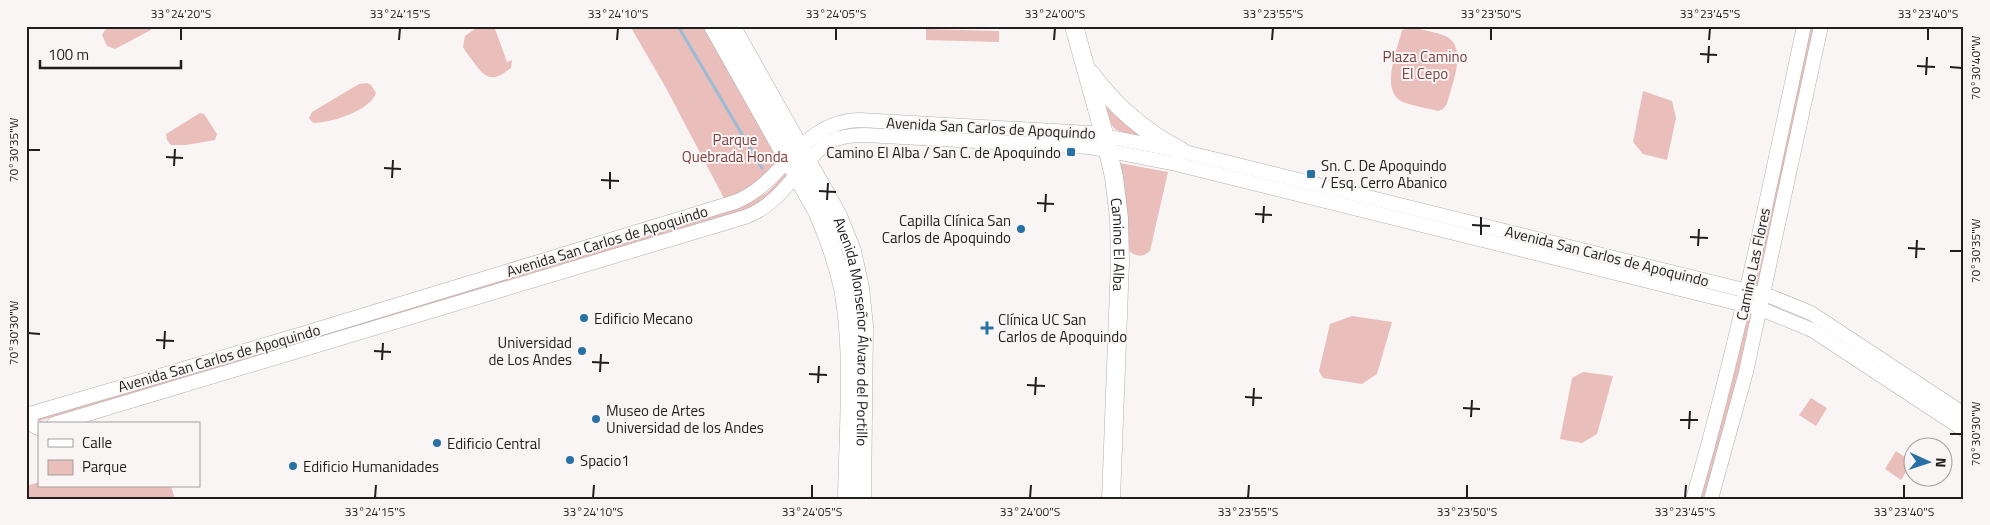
<svg xmlns="http://www.w3.org/2000/svg" width="1990" height="525" font-family="'Titillium Web',sans-serif">
	<style>
		.green { fill: #eabeba }
		.lines { fill: none; stroke-linecap: round; stroke-linejoin: round }
		.stream { stroke: #9bbbd6; stroke-width: 3 }
		.minor-casing { stroke: #b2aeae; stroke-width: 15 }
		.major-casing { stroke: #b2aeae; stroke-width: 19 }
		.minor { stroke: #fff; stroke-width: 14 }
		.major { stroke: #fff; stroke-width: 18 }
		.ticks { fill: none; stroke: #201f1e; stroke-width: 2 }
		.poi-dot { fill: #2971a5; stroke: #f9f5f5; stroke-width: 2 }
		.labels { text-anchor: middle; dominant-baseline: central; stroke-width: 4; stroke-linejoin: round; paint-order: stroke }
		.park-label { font-size: 15px; fill: #7d4240; stroke: #f9f5f5 }
		.street-label { font-size: 15px; fill: #201f1e; stroke: #f9f5f5 }
		.poi-label { font-size: 15px; fill: #201f1e; stroke: #f9f5f5; text-anchor: start }
		.neatline { fill: none; stroke: #201f1e; stroke-width: 2 }
		.ticks-label { font-size: 12px; text-anchor: middle; fill: #201f1e }
	</style>
	<rect width="100%" height="100%" fill="#f9f5f5"/>
	<g class="green">
		<polygon points="113,26 153,26 151,30 115,49 107,46 102,35 105,30"/>
		<path d="M479,26H494L507,62L512,60L511,68C493,81 488,81 475,64C471,58 466,53 463,47L465,36Z"/>
		<polygon points="630,26 705,26 780,160 771,179 727,204 666,88"/>
		<path d="M1808,26H1816C1782,185 1750,343 1705,499H1696Z"/>
		<path d="M1412,27C1421,30 1442,33 1449,38C1467,51 1451,87 1447,104L1443,109L1438,111C1427,108 1414,106 1403,102C1379,91 1398,48 1402,30Z"/>
		<polygon points="926,29 999,31 999,42 926,40"/>
		<path d="M367,83L371,85L376,93C370,111 330,123 313,123L309,118L312,112L359,84Z"/>
		<polygon points="1643,91 1672,101 1676,118 1667,160 1643,154 1633,142"/>
		<path d="M1108,104L1141,134L1139,136C1111,130 1113,132 1105,105Z"/>
		<polygon points="200,113 204,114 217,134 215,140 186,145 171,145 167,140 166,134"/>
		<path d="M1114,162L1168,172L1150,251C1143,257 1138,257 1130,252Z"/>
		<polygon points="789,169 791,173 768,197 742,212 32,423 30,419 744,206 768,192"/>
		<polygon points="1352,316 1392,322 1377,374 1362,384 1323,378 1319,371 1330,324"/>
		<polygon points="1583,372 1613,376 1597,434 1582,443 1560,439 1572,378"/>
		<polygon points="1811,398 1827,408 1816,426 1799,415"/>
		<polygon points="1896,451 1912,462 1901,480 1885,469"/>
		<polygon points="39,482 39,486 171,486 175,499 26,499 26,486"/>
	</g>
	<g class="lines">
		<polyline class="stream" points="678,26 762,168"/>
		<defs>
			<g id="minor">
				<path d="M33,413C28,420 30,425 38,428"/>
				<path d="M26,415L302,334L735,202C786,182 799,121 860,120L1090,133L1181,151L1772,297L1811,313L1964,414"/>
				<path d="M54,424L745,217C768,209 783,191 798,173C808,162 817,148 831,141C842,136 854,135 865,135L1089,147L1176,164L1761,309L1812,330L1964,430"/>
				<path d="M1693,499C1738,343 1770,185 1804,26"/>
				<polyline points="1711,499 1746,372 1821,26"/>
			</g>
			<g id="major">
				<path d="M713,26L817,211C828,236 837,261 843,288C855,353 848,432 847,499"/>
				<path id="s1" d="M731,26L838,216L852,251L860,288L864,326L862,499"/>
				<path id="s2" d="M1074,26L1104,134L1114,177L1119,218L1120,262L1111,499"/>
				<path d="M1091,74C1115,107 1145,132 1181,151"/>
			</g>
		</defs>
		<use href="#minor" class="minor-casing"/>
		<use href="#major" class="major-casing"/>
		<use href="#minor" class="minor"/>
		<use href="#major" class="major"/>
	</g>
	<path class="ticks" d="M181,40V28M399,40L400,28M617,40L618,28M836,40V28M1054,40L1055,28M1272,40L1273,28M1491,40V28M1709,40L1710,28M1928,40V28M1700,54L1717,55M1708,63L1709,46M1917,66L1935,67M1950,67L1962,68M1926,75L1927,57M28,150H40M166,157L183,158M174,166L175,149M384,168L401,169M392,178L393,160M601,180L619,181M610,189V172M819,191L836,192M827,200L828,183M1037,203L1054,204M1045,212L1046,194M1255,214L1272,215M1263,223L1264,206M1472,225L1490,226M1481,235V217M1690,237L1708,238M1698,246L1699,229M1908,248L1925,249M1950,251H1962M1916,258L1917,240M28,333L40,334M156,340L174,341M164,349L165,331M374,351L391,352M382,360L383,343M592,362L609,363M600,372L601,354M809,374L827,375M818,383L819,366M1027,385L1045,386M1035,395L1036,377M1245,397L1262,398M1253,406L1254,388M1463,408L1480,409M1471,417L1472,400M1680,420H1698M1689,429L1690,411M1950,434H1962M375,498L376,485M593,498L594,485M812,498V485M1030,498L1031,485M1248,498L1249,485M1467,498V485M1685,498L1686,485M1904,498V485"/>
	<g class="poi-dot">
		<rect x="1066" y="147" width="10" height="10" rx="2.5"/>
		<rect x="1306" y="169" width="10" height="10" rx="2.5"/>
		<circle cx="1021" cy="229" r="5"/>
		<circle cx="584" cy="318" r="5"/>
		<path d="M984.5 320.5h5v5h5v5h-5v5h-5v-5h-5v-5h5z"/>
		<circle cx="582" cy="351" r="5"/>
		<circle cx="596" cy="419" r="5"/>
		<circle cx="437" cy="443" r="5"/>
		<circle cx="570" cy="460" r="5"/>
		<circle cx="293" cy="466" r="5"/>
	</g>
	<g class="labels">
		<g class="park-label">
			<text x="1425" y="56">Plaza Camino<tspan x="1425" dy="17">El Cepo</tspan></text>
			<text x="735" y="139">Parque<tspan x="735" dy="17">Quebrada Honda</tspan></text>
		</g>
		<g class="street-label">
			<text transform="translate(991 128) rotate(3)">Avenida San Carlos de Apoquindo</text>
			<text transform="translate(607 241) rotate(-17)">Avenida San Carlos de Apoquindo</text>
			<text stroke="none"><textPath href="#s2" startOffset="224">Camino El Alba</textPath></text>
			<text transform="translate(1607 256) rotate(14)">Avenida San Carlos de Apoquindo</text>
			<text transform="translate(1753 264) rotate(-78)">Camino Las Flores</text>
			<text stroke="none"><textPath href="#s1" startOffset="336">Avenida Monseñor Álvaro del Portillo</textPath></text>
			<text transform="translate(219 358) rotate(-16)">Avenida San Carlos de Apoquindo</text>
		</g>
		<g class="poi-label">
			<text x="1061" y="152" text-anchor="end">Camino El Alba / San C. de Apoquindo</text>
			<text x="1321" y="165">Sn. C. De Apoquindo<tspan x="1321" dy="17">/ Esq. Cerro Abanico</tspan></text>
			<text x="1011" y="220" text-anchor="end">Capilla Clínica San<tspan x="1011" dy="17">Carlos de Apoquindo</tspan></text>
			<text x="594" y="318">Edificio Mecano</text>
			<text x="998" y="319">Clínica UC San<tspan x="998" dy="17">Carlos de Apoquindo</tspan></text>
			<text x="572" y="342" text-anchor="end">Universidad<tspan x="572" dy="17">de Los Andes</tspan></text>
			<text x="606" y="410">Museo de Artes<tspan x="606" dy="17">Universidad de los Andes</tspan></text>
			<text x="447" y="443">Edificio Central</text>
			<text x="580" y="460">Spacio1</text>
			<text x="303" y="466">Edificio Humanidades</text>
		</g>
	</g>
	<rect width="1990" height="525" fill="none" stroke="#f9f5f5" stroke-width="55"/>
	<rect x="38" y="422" width="162" height="65" fill="#f9f5f5" stroke="#a29f9f"/>
	<rect x="48" y="439" width="25" height="8" fill="#ffffff" stroke="#a29f9f"/>
	<text x="82" y="448" font-size="15" fill="#201f1e">Calle</text>
	<rect x="48" y="460" width="25" height="15" fill="#eabeba" stroke="#a29f9f"/>
	<text x="82" y="472" font-size="15" fill="#201f1e">Parque</text>
	<g transform="translate(1928 462) rotate(93)"><circle r="24" fill="#f9f5f5" stroke="#a29f9f"/>
	<path d="M0-4L9 19L0 12L-9 19Z" fill="#2971a5"/>
	<text y="-8" font-size="14" font-weight="bold" text-anchor="middle" fill="#201f1e">N</text>
	</g>
	<path d="M40 60v8h141v-8" fill="none" stroke="#201f1e" stroke-width="2.5"/>
	<text x="48" y="60" font-size="15" fill="#201f1e" stroke="#f9f5f5" stroke-width="4" paint-order="stroke">100 m</text>
	<rect x="28" y="28" width="1934" height="470" class="neatline"/>
	<g class="ticks-label">
		<text x="181" y="18">33°24'20"S</text>
		<text x="400" y="18">33°24'15"S</text>
		<text x="618" y="18">33°24'10"S</text>
		<text x="836" y="18">33°24'05"S</text>
		<text x="1055" y="18">33°24'00"S</text>
		<text x="1273" y="18">33°23'55"S</text>
		<text x="1491" y="18">33°23'50"S</text>
		<text x="1710" y="18">33°23'45"S</text>
		<text x="1928" y="18">33°23'40"S</text>
		<text transform="translate(1976 68) rotate(-90)" y="4">70°30'40"W</text>
		<text transform="translate(14 150) rotate(-90)" y="4">70°30'35"W</text>
		<text transform="translate(1976 251) rotate(-90)" y="4">70°30'35"W</text>
		<text transform="translate(14 333) rotate(-90)" y="4">70°30'30"W</text>
		<text transform="translate(1976 434) rotate(-90)" y="4">70°30'30"W</text>
		<text x="375" y="516">33°24'15"S</text>
		<text x="593" y="516">33°24'10"S</text>
		<text x="812" y="516">33°24'05"S</text>
		<text x="1030" y="516">33°24'00"S</text>
		<text x="1248" y="516">33°23'55"S</text>
		<text x="1467" y="516">33°23'50"S</text>
		<text x="1685" y="516">33°23'45"S</text>
		<text x="1904" y="516">33°23'40"S</text>
	</g>
</svg>
